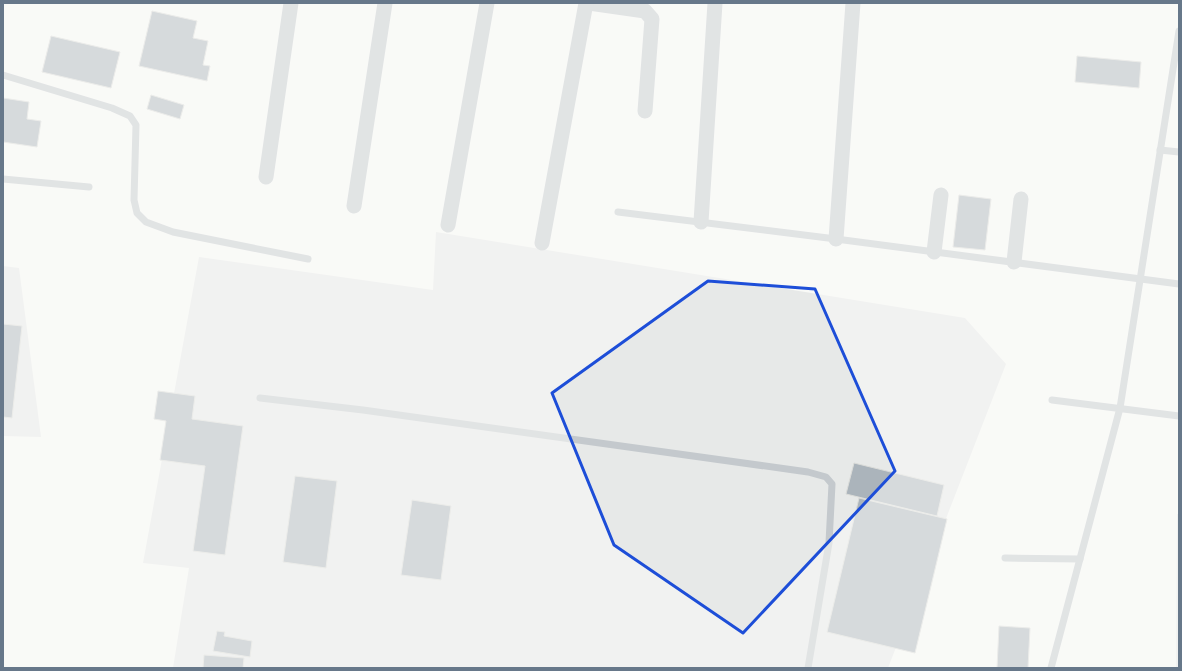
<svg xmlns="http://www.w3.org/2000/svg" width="1182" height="671" font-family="'Source Sans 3',sans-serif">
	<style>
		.built { fill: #e7e9e8 }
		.building { fill: #abb4bb; stroke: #dbdcd9 }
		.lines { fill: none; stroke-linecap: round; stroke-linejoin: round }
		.lane { stroke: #c4c9cd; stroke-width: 7 }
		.street { stroke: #c4c9cd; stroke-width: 15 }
		.marked { fill: none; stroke: #1d4ed8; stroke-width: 3; stroke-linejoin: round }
	</style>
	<rect width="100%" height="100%" fill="#f9faf7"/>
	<g class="built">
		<polygon points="436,232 965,318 1006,364 888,668 173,668 189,568 143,563 199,257 433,290"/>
		<polygon points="3,266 19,268 41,437 3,436"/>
		<polygon points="1177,514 1179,514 1179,668 1176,668"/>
	</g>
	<g class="building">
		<polygon points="152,11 197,21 193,38 208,41 203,65 210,66 207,81 139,66"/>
		<polygon points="51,36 120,52 111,88 42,72"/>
		<polygon points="1077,56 1141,62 1139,88 1075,82"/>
		<polygon points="151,95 184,105 180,119 147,109"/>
		<polygon points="3,98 29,102 27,119 41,121 37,147 3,142"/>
		<polygon points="959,195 991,199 985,250 953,247"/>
		<polygon points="3,324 22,326 12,418 3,417"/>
		<polygon points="158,391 195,396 192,419 243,426 225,555 193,551 205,466 160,460 166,421 154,419"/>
		<polygon points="854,463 944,485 937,516 846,494"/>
		<polygon points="295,476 337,481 326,568 283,562"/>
		<polygon points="859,498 947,519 915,653 827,632"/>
		<polygon points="412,500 451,506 441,580 401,575"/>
		<polygon points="999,626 1030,628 1028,668 997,668"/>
		<polygon points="217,631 225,632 224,636 252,641 250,657 213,651"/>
		<polygon points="204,655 244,658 243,668 203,668"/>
	</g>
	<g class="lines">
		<g class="lane">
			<polyline points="3,75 112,108 130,116 136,125 134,200 137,213 146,222 173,232 308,259"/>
			<polyline points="1160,150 1179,152"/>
			<polyline points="3,179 89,187"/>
			<polyline points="618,212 836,239 1179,284"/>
			<polyline points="260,398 363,410 808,472 826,477 832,484 829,543 808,668"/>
			<polyline points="1052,400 1179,416"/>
			<polyline points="1005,558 1080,559"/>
			<polyline points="1051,668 1120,408 1179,31"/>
		</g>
		<g class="street">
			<polyline points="589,3 645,11 652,19 645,111"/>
			<polyline points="266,177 291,3"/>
			<polyline points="354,206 385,3"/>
			<polyline points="701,222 715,3"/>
			<polyline points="448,225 487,3"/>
			<polyline points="836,239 853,3"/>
			<polyline points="542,243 586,3"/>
			<polyline points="934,252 941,195"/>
			<polyline points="1014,262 1021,199"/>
		</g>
	</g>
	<path d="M0 0H1182V671H0ZM708,281L815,289L895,471L743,633L614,545L552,393Z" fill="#f9faf7" fill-opacity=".55" fill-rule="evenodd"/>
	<path class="marked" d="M708,281L815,289L895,471L743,633L614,545L552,393Z"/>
	<rect width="1182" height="671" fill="none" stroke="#67788a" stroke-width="8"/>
</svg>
